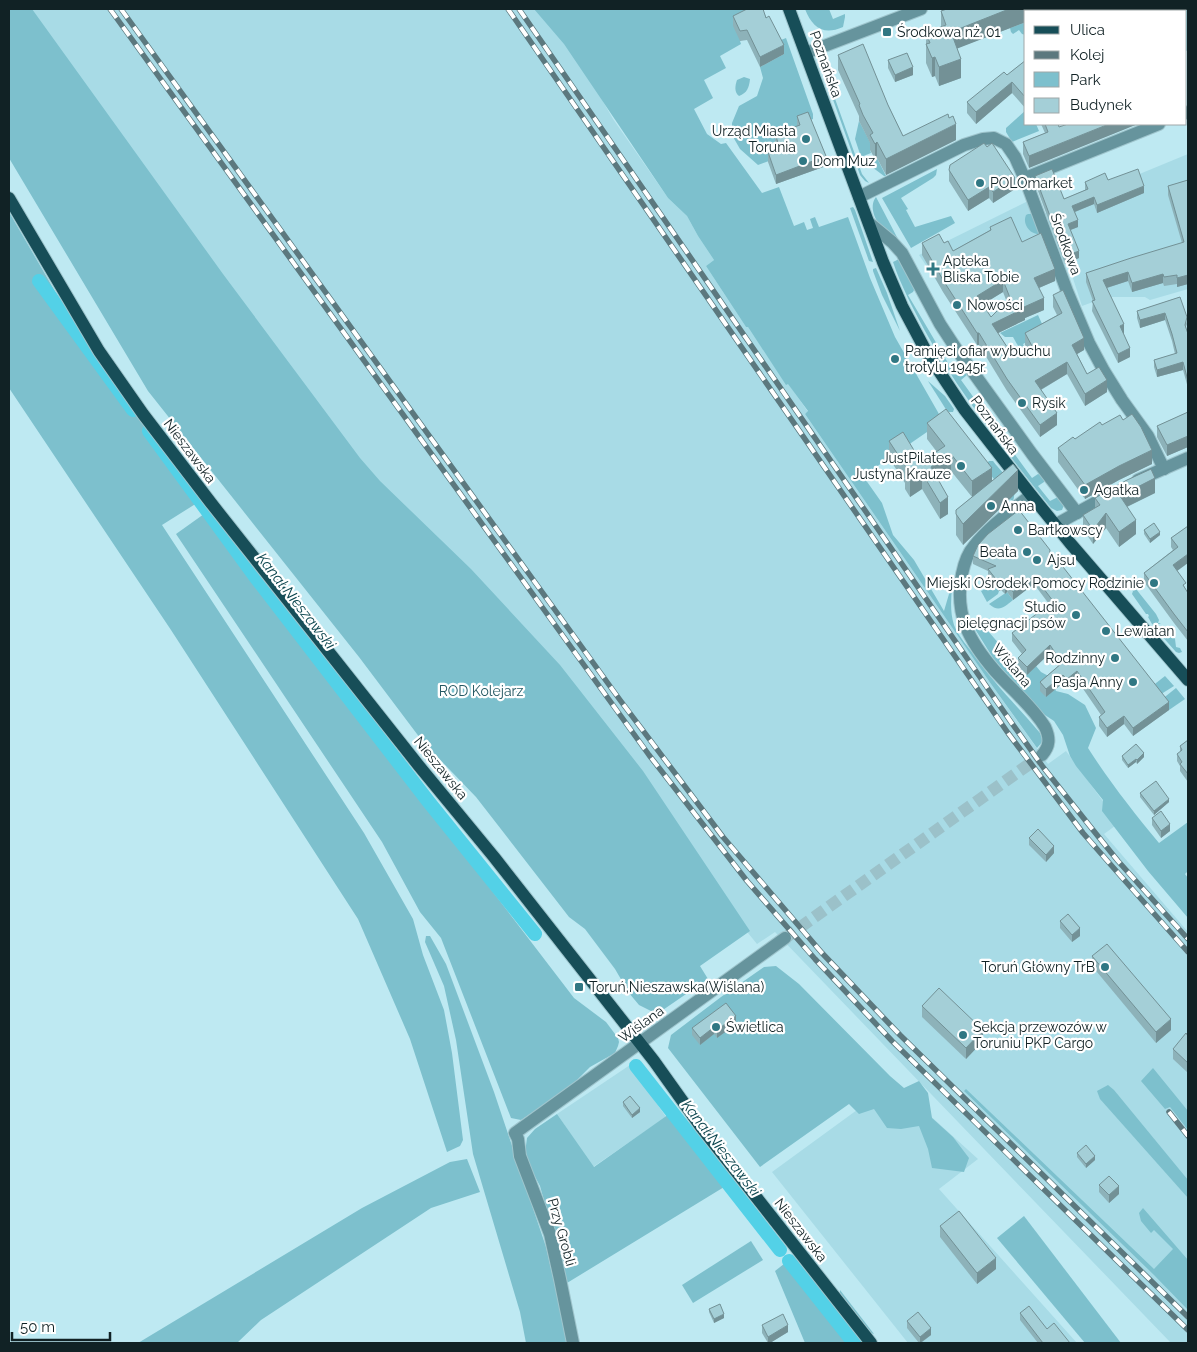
<svg xmlns="http://www.w3.org/2000/svg" width="1197" height="1352" font-family="Raleway,sans-serif">
	<style>
		.built { fill: #a8dbe6 }
		.green { fill: #7dc0cd }
		.lines { fill: none; stroke-linecap: round; stroke-linejoin: round }
		.canal { stroke: #53d1e7; stroke-width: 14 }
		.minor-tunnel { stroke: #9bc1c9; stroke-width: 12; stroke-dasharray: 12 6; stroke-linecap: butt }
		.minor-casing { stroke: #9fc5cd; stroke-width: 14 }
		.major-casing { stroke: #9fc5cd; stroke-width: 14 }
		.minor { stroke: #66949d; stroke-width: 12 }
		.major { stroke: #174e58; stroke-width: 12 }
		.rail-casing { stroke: #5c787e; stroke-width: 5.5 }
		.rail { stroke: #fff; stroke-width: 4; stroke-dasharray: 11; stroke-linecap: butt }
		.wall { fill: #8db2b9; fill-rule: evenodd }
		.shaded-wall { fill: #739196 }
		.building { fill: #a4cfd7; stroke: #739196; fill-rule: evenodd }
		.poi-dot { fill: #307783; stroke: #fff; stroke-width: 2 }
		.labels { text-anchor: middle; dominant-baseline: central; stroke-width: 4.5; stroke-linejoin: round; paint-order: stroke }
		.poi-label { font-size: 14px; fill: #112225; stroke: #fff; text-anchor: start }
		.street-label { font-size: 14px; fill: #112225; stroke: #fff }
		.park-label { font-size: 14px; fill: #255963; stroke: #fff }
		.water-label { font-size: 15px; font-style: italic; fill: #0b454e; stroke: #fff }
	</style>
	<rect width="100%" height="100%" fill="#bee9f2"/>
	<g class="built">
		<polygon points="9,9 550,9 613,119 668,198 687,216 698,236 714,260 706,266 746,327 748,327 786,384 788,383 808,412 805,414 991,684 1048,764 1066,751 1119,823 1104,834 1188,932 1188,1343 1171,1343 775,932 757,944 638,798 363,659"/>
		<polygon points="1188,154 1188,289 1150,300 1145,297 1107,297 1082,306 1068,263 1064,264 1045,213"/>
		<polygon points="1028,201 1043,245 944,292 919,255"/>
		<polygon points="630,1065 666,1117 593,1167 557,1114"/>
		<polygon points="894,1083 978,1159 939,1189 1077,1343 908,1343 772,1172"/>
	</g>
	<g class="green">
		<polygon points="9,9 32,9 223,274 360,458 380,481 471,569 560,665 643,771 750,931 700,966 708,979 657,1014 639,1005 629,993 615,969 585,929 569,917 476,797 423,742 359,657 148,391 9,158"/>
		<path d="M534,9H762L770,24L740,41L741,44L720,56L726,68L704,80L713,98L694,109L707,134L721,144L726,143L762,193L779,187L794,226L804,222L807,230L813,228L810,219L815,217L819,227L848,217L870,278L895,337L943,421L863,476L882,503L893,535L914,560L944,611L949,594L950,587H952C951,600 950,613 954,625C958,635 965,643 971,651C991,680 1017,706 1040,733L1043,741L1037,748L991,684L805,414L808,411L788,384L786,385L748,327H746L706,266L714,260L698,236L687,216L668,198L564,44Z"/>
		<path d="M805,9H829L833,19L845,14V17L843,27C823,36 812,27 805,9Z"/>
		<polygon points="1156,9 1188,9 1188,50 1186,51 1186,11 1157,11"/>
		<polygon points="1026,22 1026,35 1022,34 1019,30 1013,34 1011,32 1010,28"/>
		<polygon points="786,38 813,114 813,119 808,121 805,148 758,165 740,149 732,135 732,123 739,106 757,96 763,78 760,67 784,54 781,40"/>
		<path d="M744,77L750,79C749,88 747,93 739,96C734,92 735,86 737,80Z"/>
		<polygon points="827,79 829,82 862,174 869,183 865,181 860,175 831,94"/>
		<polygon points="1026,110 1026,124 1036,124 1039,131 1012,142 1006,132 1006,128"/>
		<polygon points="859,121 871,144 870,150 871,153 861,157 855,139"/>
		<polygon points="873,157 875,159 877,158 886,176 884,176 864,161"/>
		<polygon points="937,169 936,175 933,178 901,198 908,209 906,210 915,227 951,216 955,223 911,248 882,198"/>
		<path d="M876,197L899,241C894,236 891,235 886,231C876,224 868,207 876,197Z"/>
		<polygon points="853,207 855,210 873,262 869,261 850,208"/>
		<polygon points="9,212 70,317 197,503 162,525 364,833 413,919 423,955 444,1010 452,1053 463,1140 460,1146 447,1152 410,1039 358,919 171,630 9,388"/>
		<path d="M1028,214H1032L1040,234C1030,235 1022,224 1026,215Z"/>
		<path d="M899,259L915,288L913,292L908,295L951,368L959,363L967,375L961,380L1032,478L1038,474L1041,475L1044,479V482L1038,486L1050,501L1058,497L1064,505L1062,510L1057,511L1051,508C1006,451 960,395 925,331C913,308 901,286 893,262Z"/>
		<polygon points="876,268 887,293 900,331 882,295 873,271 873,269"/>
		<polygon points="1038,315 1043,326 1035,337 1023,344 1026,351 1022,353 1013,337 1005,337 1000,333"/>
		<polygon points="928,381 945,396 954,409 953,412 949,412 947,411"/>
		<path d="M989,461H993C1001,472 1019,486 1013,501L1009,499L984,466Z"/>
		<polygon points="204,514 574,998 606,1022 618,1038 619,1042 618,1046 615,1053 590,1067 570,1087 521,1120 511,1118 441,938 420,912 382,842 176,534"/>
		<polygon points="994,585 999,591 998,594 987,602 981,591"/>
		<polygon points="1136,589 1156,614 1159,620 1158,623 1161,623 1155,626 1152,624 1148,617 1149,616 1148,614 1146,614 1132,594 1133,591"/>
		<path d="M1007,592L1013,600C1004,607 999,613 989,604Z"/>
		<path d="M970,621L988,631L1026,675L1036,666L1041,672L1054,679L1052,681L1056,691L1068,694L1085,705L1096,728L1088,748C1109,781 1134,813 1159,843L1188,822V871L1185,874L1188,878V918L1148,871L1102,811L1103,800L1076,766L1070,756L1063,735L1054,721L1036,709L993,658Z"/>
		<polygon points="1166,628 1175,639 1176,647 1180,648 1182,652 1179,653 1176,652 1160,634 1160,632"/>
		<polygon points="1165,676 1174,686 1158,696 1151,687"/>
		<polygon points="1176,688 1185,699 1169,710 1161,700"/>
		<polygon points="426,936 430,936 446,964 494,1092 546,1247 568,1343 526,1343 520,1312 473,1154 456,1040 444,986 425,942"/>
		<polygon points="776,966 799,984 890,1076 904,1088 919,1081 928,1093 932,1118 953,1137 969,1158 964,1172 932,1168 928,1149 919,1126 901,1129 887,1128 874,1109 859,1114 849,1104 760,1167 668,1048 671,1035 721,997 764,967"/>
		<polygon points="1153,1068 1188,1111 1188,1130 1170,1107 1165,1109 1141,1081"/>
		<polygon points="1108,1085 1114,1090 1188,1180 1188,1198 1100,1099 1097,1091"/>
		<polygon points="966,1089 1154,1269 1173,1249 1154,1230 1151,1233 1141,1221 1139,1213 1143,1208 1188,1260 1188,1310 1154,1275 964,1091"/>
		<polygon points="672,1112 729,1184 567,1283 540,1186 530,1167 525,1153 527,1138 535,1129 557,1114 594,1167"/>
		<polygon points="467,1159 480,1192 431,1208 261,1320 237,1343 138,1343 362,1208 450,1162"/>
		<polygon points="1024,1216 1121,1343 1085,1343 997,1238"/>
		<polygon points="751,1241 763,1260 693,1303 682,1285"/>
		<polygon points="794,1258 806,1274 808,1273 862,1343 805,1343 775,1271 789,1260"/>
		<polygon points="840,1290 874,1334 871,1333 840,1294"/>
	</g>
	<g class="lines">
		<g class="canal">
			<polyline points="39,281 133,410"/>
			<polyline points="149,431 257,579 428,801 535,934"/>
			<polyline points="636,1066 780,1250"/>
			<polyline points="789,1261 854,1343"/>
		</g>
		<polyline class="minor-tunnel" points="785,938 1042,755"/>
		<defs>
			<g id="minor">
				<polyline points="806,53 921,9"/>
				<polyline points="1186,113 1188,112"/>
				<polyline points="1025,178 1159,124"/>
				<polyline points="859,197 964,145 983,139 994,138 1006,144 1015,157 1027,184 1067,291 1089,343 1104,371 1122,400 1148,436 1164,469"/>
				<polyline points="869,223 892,242 902,253 940,324 957,350 1032,454 1077,513"/>
				<polyline points="1138,480 1188,458"/>
				<path d="M1031,495C1011,511 989,527 974,546C967,554 964,564 962,574C954,614 969,641 995,671C1011,689 1032,706 1045,727C1050,738 1050,746 1042,755"/>
				<polyline points="1055,525 1109,495"/>
				<polyline points="573,1343 560,1279 550,1234 520,1156 518,1139 515,1133 785,938"/>
			</g>
			<g id="major">
				<polyline points="789,9 883,262 902,306 927,353 964,409 1031,495 1070,543 1188,680"/>
				<polyline points="9,198 99,351 143,414 211,503 332,656 419,766 494,857 654,1061 701,1127 871,1343"/>
			</g>
		</defs>
		<use href="#minor" class="minor-casing"/>
		<use href="#major" class="major-casing"/>
		<use href="#minor" class="minor"/>
		<use href="#major" class="major"/>
		<defs>
			<g id="rail">
				<polyline points="110,9 649,755 747,881 815,959 892,1041 1188,1330"/>
				<polyline points="121,9 620,700 723,837 822,953 900,1035 1188,1317"/>
				<polyline points="508,9 1008,733 1083,833 1111,865 1188,952"/>
				<polyline points="519,9 1011,722 1043,767 1093,830 1118,861 1188,939"/>
				<polyline points="1169,1112 1188,1136"/>
			</g>
		</defs>
		<use href="#rail" class="rail-casing"/>
		<use href="#rail" class="rail"/>
	</g>
	<g class="wall">
		<polygon points="947,9 1078,9 1072,11 1026,11 1026,22 957,48 961,78 939,86 935,76 932,77 926,63 926,33 941,27 941,11"/>
		<polygon points="733,16 766,18 784,54 760,67 747,40 740,41 733,26"/>
		<polygon points="838,55 888,105 903,136 956,140 886,175 877,158 875,159 870,150 870,143 859,121 859,116 838,70"/>
		<polygon points="888,60 913,75 895,82 888,68"/>
		<polygon points="1026,60 1026,109 1012,93 976,124 967,113 967,102 1007,75"/>
		<polygon points="797,116 826,166 776,184 768,162 768,152 777,149 775,144 775,134 797,126"/>
		<polygon points="1041,124 1058,124 1029,168 1023,154 1023,142 1045,133"/>
		<polygon points="949,170 1015,189 993,203 989,198 968,211 949,181"/>
		<polygon points="1035,176 1064,199 1085,190 1085,182 1108,180 1144,193 1097,213 1094,204 1075,212 1078,227 1070,230 1079,258 1065,264 1035,183"/>
		<polygon points="1188,180 1188,284 1177,287 1177,284 1164,286 1163,283 1132,292 1128,281 1107,288 1124,333 1123,334 1130,357 1118,363 1092,311 1093,301 1086,282 1086,273 1182,243 1168,195 1168,186"/>
		<path d="M990,227L1022,242L1055,281L1039,288L1044,310L1025,318V320L998,333L1013,356L1027,349L1025,345V333L1057,315L1053,307V295L1084,350L1077,354L1087,374L1107,392L1085,406L1067,374L1041,390L1057,425L1040,437L1007,391L979,345H977L943,292L922,255V243H944L953,251L990,230ZM1003,292L1008,305L991,317L983,304Z"/>
		<polygon points="1180,297 1187,324 1186,327 1188,334 1188,388 1183,370 1157,377 1154,367 1154,360 1175,354 1172,341 1165,320 1140,328 1137,318 1137,311"/>
		<polygon points="1188,412 1188,447 1167,456 1157,437 1157,426"/>
		<polygon points="1123,420 1152,464 1119,480 1085,499 1058,462 1058,448 1102,425"/>
		<polygon points="927,423 992,481 1018,491 963,545 956,535 956,510 972,497 951,471 938,479 948,514 940,519 922,489 910,497 905,489 905,483 889,458 889,441 921,462 937,452 927,439"/>
		<polygon points="1155,493 1127,507 1136,534 1119,547 1106,528 1093,544 1083,529 1083,515 1095,508 1095,498"/>
		<polygon points="1188,526 1177,571 1186,590 1188,593 1188,641 1174,623 1144,582 1144,573 1173,550 1171,547 1171,538"/>
		<polygon points="1144,530 1160,535 1150,543 1144,534"/>
		<polygon points="973,556 1050,557 1169,710 1133,736 1124,724 1107,737 1099,726 1099,717 1101,715 1077,680 1067,687 1063,683 1046,697 1040,691 1040,682 1058,666 1050,653 1027,675 1018,666 1018,658 1022,654 1012,641 1012,633 1049,604 1034,584 1013,600 1007,592 1005,594 1001,590 999,591 988,578 988,571 973,564"/>
		<polygon points="1188,740 1188,782 1180,771 1180,766 1177,761 1177,754 1180,752 1180,746"/>
		<polygon points="1122,756 1144,757 1137,764 1136,762 1128,768 1122,760"/>
		<polygon points="1140,793 1169,802 1154,815 1140,797"/>
		<polygon points="1152,818 1170,831 1161,838 1152,825"/>
		<polygon points="1029,838 1054,853 1046,862 1029,845"/>
		<polygon points="1188,864 1188,875 1187,873 1187,865"/>
		<polygon points="1060,921 1080,936 1072,942 1060,928"/>
		<polygon points="1092,956 1171,1030 1156,1043 1092,966"/>
		<polygon points="922,1006 983,1041 966,1059 922,1017"/>
		<polygon points="736,1024 717,1038 714,1034 700,1045 692,1035 692,1028"/>
		<polygon points="1188,1036 1188,1073 1173,1059 1173,1049"/>
		<polygon points="623,1102 640,1112 632,1118 623,1106"/>
		<polygon points="1077,1153 1095,1160 1086,1168 1077,1157"/>
		<polygon points="1099,1185 1119,1194 1109,1203 1099,1192"/>
		<polygon points="940,1226 996,1269 977,1284 940,1237"/>
		<polygon points="709,1309 724,1318 714,1323 709,1312"/>
		<polygon points="1020,1313 1047,1329 1070,1343 1038,1343 1020,1320"/>
		<polygon points="907,1321 931,1335 921,1343 919,1343 907,1328"/>
		<polygon points="762,1325 788,1332 770,1343 768,1343 762,1333"/>
	</g>
	<g class="shaded-wall">
		<polygon points="1009,9 1033,9 1033,11 1026,11 1026,22 951,51 951,32"/>
		<rect x="1035" y="9" width="27" height="2"/>
		<rect x="1062" y="9" width="6" height="2"/>
		<polygon points="1069,9 1078,9 1072,11 1069,11"/>
		<polygon points="784,45 784,54 760,67 760,57"/>
		<polygon points="935,57 935,76 932,77 932,58"/>
		<polygon points="961,59 961,78 939,86 939,67"/>
		<polygon points="913,67 913,75 895,82 895,75"/>
		<polygon points="1012,82 1012,93 976,124 976,112"/>
		<polygon points="956,124 956,140 886,175 886,159"/>
		<polygon points="1109,124 1138,124 1029,168 1029,156"/>
		<polygon points="877,142 877,158 875,159 875,144"/>
		<polygon points="826,156 826,166 776,184 776,175"/>
		<polygon points="1015,178 1015,189 993,203 993,192"/>
		<polygon points="1144,186 1144,193 1097,213 1097,205"/>
		<polygon points="989,187 989,198 968,211 968,200"/>
		<polygon points="1094,197 1094,204 1072,213 1072,206"/>
		<polygon points="1078,220 1078,227 1068,231 1068,224"/>
		<polygon points="1079,251 1079,258 1065,264 1065,256"/>
		<polygon points="1055,269 1055,281 1034,290 1034,278"/>
		<polygon points="1128,272 1128,281 1103,289 1103,280"/>
		<polygon points="1163,274 1163,283 1132,292 1132,283"/>
		<polygon points="1188,275 1188,284 1177,287 1177,278"/>
		<polygon points="1003,280 1003,292 977,308 977,296"/>
		<polygon points="1044,298 1044,310 1025,318 1025,320 992,336 992,324 1024,307"/>
		<polygon points="1165,313 1165,320 1140,328 1140,320"/>
		<polygon points="1124,324 1124,333 1120,335 1120,326"/>
		<rect x="977" y="333" width="2" height="12"/>
		<polygon points="1084,338 1084,350 1072,357 1072,345"/>
		<polygon points="1130,348 1130,357 1118,363 1118,354"/>
		<polygon points="1067,362 1067,374 1035,393 1035,381"/>
		<polygon points="1183,362 1183,370 1157,377 1157,370"/>
		<polygon points="1107,380 1107,392 1085,406 1085,394"/>
		<polygon points="1057,413 1057,425 1040,437 1040,425"/>
		<polygon points="1188,436 1188,447 1167,456 1167,445"/>
		<polygon points="1152,450 1152,464 1119,480 1085,499 1085,485 1119,466"/>
		<polygon points="951,454 951,471 931,483 931,467"/>
		<polygon points="992,468 992,485 972,498 972,481"/>
		<polygon points="1018,470 1018,491 963,545 963,524"/>
		<polygon points="922,473 922,489 910,497 910,480"/>
		<polygon points="1155,478 1155,493 1120,510 1120,496"/>
		<polygon points="948,497 948,514 940,519 940,503"/>
		<polygon points="1106,513 1106,528 1093,544 1093,530"/>
		<polygon points="1136,520 1136,534 1119,547 1119,532"/>
		<polygon points="1160,532 1160,535 1150,543 1150,539"/>
		<polygon points="1188,554 1188,563 1173,574 1173,565"/>
		<polygon points="1034,576 1034,584 1013,600 1013,592"/>
		<polygon points="1001,581 1001,590 999,591 999,583"/>
		<polygon points="1007,583 1007,592 1005,594 1005,585"/>
		<polygon points="1050,645 1050,653 1027,675 1027,667"/>
		<polygon points="1077,671 1077,680 1067,687 1067,679"/>
		<polygon points="1063,675 1063,683 1046,697 1046,689"/>
		<polygon points="1169,702 1169,710 1133,736 1133,728"/>
		<polygon points="1124,716 1124,724 1107,737 1107,728"/>
		<polygon points="1144,753 1144,757 1137,764 1137,760"/>
		<polygon points="1136,759 1136,762 1128,768 1128,765"/>
		<polygon points="1169,799 1169,802 1154,815 1154,811"/>
		<polygon points="1170,824 1170,831 1161,838 1161,831"/>
		<polygon points="1054,846 1054,853 1046,862 1046,855"/>
		<polygon points="1080,928 1080,936 1072,942 1072,935"/>
		<polygon points="736,1016 736,1024 717,1038 717,1030"/>
		<polygon points="1171,1019 1171,1030 1156,1043 1156,1032"/>
		<polygon points="714,1027 714,1034 700,1045 700,1038"/>
		<polygon points="983,1030 983,1041 966,1059 966,1048"/>
		<polygon points="640,1108 640,1112 632,1118 632,1115"/>
		<polygon points="1095,1156 1095,1160 1086,1168 1086,1164"/>
		<polygon points="1119,1186 1119,1194 1109,1203 1109,1195"/>
		<polygon points="996,1258 996,1269 977,1284 977,1273"/>
		<polygon points="724,1314 724,1318 714,1323 714,1319"/>
		<polygon points="788,1325 788,1332 770,1343 768,1343 768,1337"/>
		<polygon points="931,1328 931,1335 920,1343 920,1337"/>
	</g>
	<g class="building">
		<polygon points="747,9 763,9 766,18 769,16 784,45 760,57 747,30 740,31 733,16"/>
		<polygon points="947,9 1009,9 951,32 961,59 939,67 935,57 932,58 926,44 930,43 926,33 946,25 941,11"/>
		<polygon points="863,44 888,105 903,136 948,114 949,118 953,116 956,124 886,159 877,142 875,144 870,135 873,133 863,115 859,105 860,104 838,55"/>
		<polygon points="907,53 913,67 895,75 888,60"/>
		<polygon points="1026,60 1026,98 1012,82 976,112 967,102 1004,72 1007,75"/>
		<polygon points="808,112 826,156 776,175 768,152 780,148 775,134 800,125 797,116"/>
		<polygon points="1045,124 1058,124 1059,127 1068,124 1109,124 1029,156 1023,142 1048,132"/>
		<polygon points="984,143 987,147 992,143 1015,178 993,192 989,187 968,200 949,170 950,165"/>
		<polygon points="1052,169 1064,199 1088,189 1085,182 1105,173 1108,180 1138,169 1144,186 1097,205 1094,197 1072,206 1078,220 1068,224 1079,251 1065,256 1035,176"/>
		<polygon points="1188,180 1188,275 1177,278 1177,275 1164,277 1163,274 1132,283 1128,272 1103,280 1124,324 1120,326 1130,348 1118,354 1092,301 1095,300 1086,273 1131,258 1184,242 1168,186"/>
		<path d="M1011,217L1022,242L1041,233L1055,269L1034,278L1044,298L1024,307L1025,308L992,324L1013,356L1032,346L1025,333L1062,313L1053,295L1063,290L1084,338L1072,345L1087,374L1099,367L1107,380L1085,394L1067,362L1035,381L1057,413L1040,425L1007,379L979,333H977L943,280L922,243L939,234L944,243L948,241L953,251L991,230L990,227ZM1003,280L1012,303L999,309L991,317L977,296Z"/>
		<polygon points="1180,297 1187,317 1185,325 1188,334 1188,381 1183,362 1157,370 1154,360 1177,353 1172,334 1165,313 1140,320 1137,311"/>
		<polygon points="946,409 992,468 972,481 951,454 931,467 948,497 940,503 922,473 910,480 905,472 908,470 889,441 903,432 921,462 945,446 927,423"/>
		<polygon points="1188,412 1188,436 1167,445 1157,426"/>
		<polygon points="1132,414 1141,427 1152,450 1119,466 1085,485 1058,448 1073,437 1075,439 1100,422 1102,425 1120,415 1123,420"/>
		<polygon points="1013,464 1018,470 963,524 956,514 956,510"/>
		<polygon points="1151,469 1155,478 1120,496 1136,520 1119,532 1106,513 1093,530 1083,515 1100,505 1095,498 1127,480"/>
		<polygon points="1019,510 1050,550 1049,557 1056,558 1169,702 1133,728 1124,716 1107,728 1099,717 1105,712 1077,671 1067,679 1063,675 1046,689 1040,682 1062,663 1050,645 1027,667 1018,658 1026,650 1012,633 1053,601 1034,576 1013,592 1007,583 1005,585 1001,581 999,583 988,569 996,566 973,556 978,545 988,534"/>
		<polygon points="1154,523 1160,532 1150,539 1144,530"/>
		<polygon points="1188,526 1188,554 1173,565 1186,583 1183,585 1188,593 1188,632 1174,614 1144,573 1178,547 1171,538"/>
		<polygon points="1188,740 1188,774 1180,764 1182,762 1177,754 1182,750 1180,746"/>
		<polygon points="1136,744 1144,753 1137,760 1136,759 1128,765 1122,756"/>
		<polygon points="1156,781 1169,799 1154,811 1140,793"/>
		<polygon points="1161,811 1170,824 1161,831 1152,818"/>
		<polygon points="1038,829 1054,846 1046,855 1029,838"/>
		<polygon points="1068,914 1080,928 1072,935 1060,921"/>
		<polygon points="1107,944 1171,1019 1156,1032 1092,956"/>
		<polygon points="939,988 983,1030 966,1048 922,1006"/>
		<polygon points="726,1003 736,1016 717,1030 714,1027 700,1038 692,1028"/>
		<polygon points="1186,1033 1188,1036 1188,1063 1173,1049"/>
		<polygon points="630,1096 640,1108 632,1115 623,1102"/>
		<polygon points="1086,1145 1095,1156 1086,1164 1077,1153"/>
		<polygon points="1109,1176 1119,1186 1109,1195 1099,1185"/>
		<polygon points="959,1211 996,1258 977,1273 940,1226"/>
		<polygon points="720,1304 724,1314 714,1319 709,1309"/>
		<polygon points="1029,1306 1047,1329 1054,1323 1070,1343 1043,1343 1020,1313"/>
		<polygon points="918,1312 931,1328 920,1337 907,1321"/>
		<polygon points="783,1314 788,1325 768,1337 762,1325"/>
	</g>
	<g class="poi-dot">
		<rect x="882" y="27" width="10" height="10" rx="2.5"/>
		<circle cx="806" cy="139" r="5"/>
		<circle cx="803" cy="161" r="5"/>
		<circle cx="980" cy="183" r="5"/>
		<path d="M930.5 261.5h5v5h5v5h-5v5h-5v-5h-5v-5h5z"/>
		<circle cx="957" cy="305" r="5"/>
		<circle cx="895" cy="359" r="5"/>
		<circle cx="1022" cy="403" r="5"/>
		<circle cx="961" cy="466" r="5"/>
		<circle cx="1084" cy="490" r="5"/>
		<circle cx="991" cy="506" r="5"/>
		<circle cx="1018" cy="530" r="5"/>
		<circle cx="1027" cy="552" r="5"/>
		<circle cx="1037" cy="560" r="5"/>
		<circle cx="1154" cy="583" r="5"/>
		<circle cx="1076" cy="615" r="5"/>
		<circle cx="1106" cy="631" r="5"/>
		<circle cx="1115" cy="658" r="5"/>
		<circle cx="1133" cy="682" r="5"/>
		<circle cx="1105" cy="967" r="5"/>
		<rect x="574" y="982" width="10" height="10" rx="2.5"/>
		<circle cx="716" cy="1027" r="5"/>
		<circle cx="963" cy="1035" r="5"/>
	</g>
	<g class="labels">
		<g class="poi-label">
			<text x="897" y="32">Środkowa nż. 01</text>
			<text x="796" y="131" text-anchor="end">Urząd Miasta<tspan x="796" dy="16">Torunia</tspan></text>
			<text x="813" y="161">Dom Muz</text>
			<text x="990" y="183">POLOmarket</text>
			<text x="943" y="261">Apteka<tspan x="943" dy="16">Bliska Tobie</tspan></text>
			<text x="967" y="305">Nowości</text>
			<text x="905" y="351">Pamięci ofiar wybuchu<tspan x="905" dy="16">trotylu 1945r.</tspan></text>
			<text x="1032" y="403">Rysik</text>
			<text x="951" y="458" text-anchor="end">JustPilates<tspan x="951" dy="16">Justyna Krauze</tspan></text>
			<text x="1094" y="490">Agatka</text>
			<text x="1001" y="506">Anna</text>
			<text x="1028" y="530">Bartkowscy</text>
			<text x="1017" y="552" text-anchor="end">Beata</text>
			<text x="1047" y="560">Ajsu</text>
			<text x="1144" y="583" text-anchor="end">Miejski Ośrodek Pomocy Rodzinie</text>
			<text x="1066" y="607" text-anchor="end">Studio<tspan x="1066" dy="16">pielęgnacji psów</tspan></text>
			<text x="1116" y="631">Lewiatan</text>
			<text x="1105" y="658" text-anchor="end">Rodzinny</text>
			<text x="1123" y="682" text-anchor="end">Pasja Anny</text>
			<text x="1095" y="967" text-anchor="end">Toruń Główny TrB</text>
			<text x="589" y="987">Toruń,Nieszawska(Wiślana)</text>
			<text x="726" y="1027">Świetlica</text>
			<text x="973" y="1027">Sekcja przewozów w<tspan x="973" dy="16">Toruniu PKP Cargo</tspan></text>
		</g>
		<g class="street-label">
			<text transform="translate(826 64) rotate(70)">Poznańska</text>
			<text transform="translate(1066 244) rotate(70)">Środkowa</text>
			<text transform="translate(995 425) rotate(53)">Poznańska</text>
			<text transform="translate(190 451) rotate(53)">Nieszawska</text>
			<text transform="translate(1012 665) rotate(50)">Wiślana</text>
			<text transform="translate(441 768) rotate(51)">Nieszawska</text>
			<text transform="translate(641 1024) rotate(-36)">Wiślana</text>
			<text transform="translate(801 1230) rotate(52)">Nieszawska</text>
			<text transform="translate(562 1232) rotate(74)">Przy Grobli</text>
		</g>
		<g class="park-label">
			<text x="481" y="691">ROD Kolejarz</text>
		</g>
		<g class="water-label">
			<text transform="translate(296 601) rotate(52)">Kanał Nieszawski</text>
			<text transform="translate(721 1148) rotate(52)">Kanał Nieszawski</text>
		</g>
	</g>
	<rect width="1197" height="1352" fill="none" stroke="#112225" stroke-width="20"/>
	<rect x="1024" y="10" width="162" height="115" fill="#ffffff" stroke="#a0a7a8"/>
	<rect x="1034" y="26" width="25" height="8" fill="#174e58" stroke="#a0a7a8"/>
	<text x="1070" y="35" font-size="15" fill="#112225">Ulica</text>
	<rect x="1034" y="51" width="25" height="8" fill="#5c787e" stroke="#a0a7a8"/>
	<text x="1070" y="60" font-size="15" fill="#112225">Kolej</text>
	<rect x="1034" y="72" width="25" height="15" fill="#7dc0cd" stroke="#a0a7a8"/>
	<text x="1070" y="85" font-size="15" fill="#112225">Park</text>
	<rect x="1034" y="98" width="25" height="15" fill="#a4cfd7" stroke="#a0a7a8"/>
	<text x="1070" y="110" font-size="15" fill="#112225">Budynek</text>
	<path d="M12 1332v8h98v-8" fill="none" stroke="#112225" stroke-width="2.5"/>
	<text x="20" y="1332" font-size="15" fill="#112225" stroke="#ffffff" stroke-width="4" paint-order="stroke">50 m</text>
</svg>
